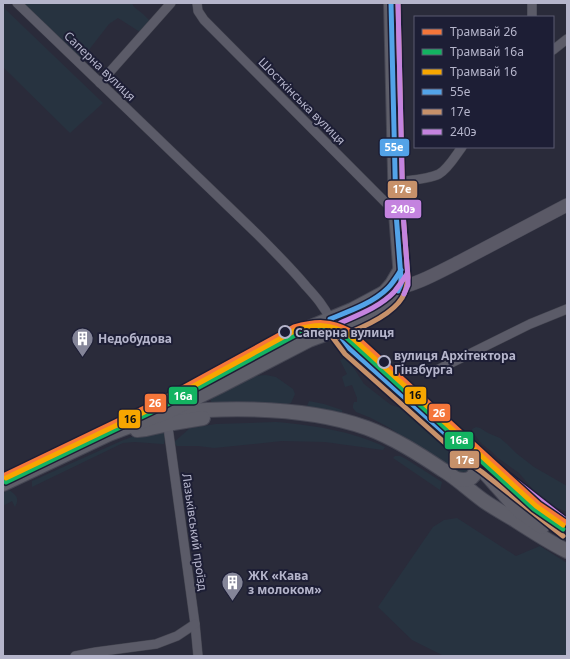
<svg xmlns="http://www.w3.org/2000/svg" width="570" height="659" font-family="'Noto Sans',sans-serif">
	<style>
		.green { fill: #273340 }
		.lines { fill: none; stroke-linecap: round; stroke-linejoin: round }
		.minor-casing { stroke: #454651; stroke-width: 10 }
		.secondary-casing { stroke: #454653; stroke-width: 14 }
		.primary-casing { stroke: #454653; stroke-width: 16 }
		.minor { stroke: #5b5b68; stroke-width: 9 }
		.secondary { stroke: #5a5966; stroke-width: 13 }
		.primary { stroke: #5e5e69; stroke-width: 14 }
		.bus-1-casing { stroke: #1d1e35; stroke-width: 8 }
		.bus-2-casing { stroke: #1d1e35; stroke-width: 8 }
		.bus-3-casing { stroke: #1d1e35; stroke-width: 8 }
		.bus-1 { stroke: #53a3e8; stroke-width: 5 }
		.bus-2 { stroke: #c7916a; stroke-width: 5 }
		.bus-3 { stroke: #c483df; stroke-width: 5 }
		.tram-1-casing { stroke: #1d1e35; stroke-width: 8 }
		.tram-2-casing { stroke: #1d1e35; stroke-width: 8 }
		.tram-3-casing { stroke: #1d1e35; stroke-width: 8 }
		.tram-1 { stroke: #f5763a; stroke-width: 5 }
		.tram-2 { stroke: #13b361; stroke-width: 5 }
		.tram-3 { stroke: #f7a600; stroke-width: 5 }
		.stop-dot { fill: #1d1e35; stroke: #b5b5cb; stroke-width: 2 }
		.labels { text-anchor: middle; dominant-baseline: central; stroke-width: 4; stroke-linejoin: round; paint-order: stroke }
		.street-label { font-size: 12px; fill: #b5b5cb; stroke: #1d1e35 }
		.stop-label { font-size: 12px; font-weight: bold; fill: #b5b5cb; stroke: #1d1e35; text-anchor: start }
		.poi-label { font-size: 12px; font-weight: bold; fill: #b5b5cb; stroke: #1d1e35; text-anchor: start }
		.line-badge { stroke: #1d1e35; stroke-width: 1.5 }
		.badge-label { font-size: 11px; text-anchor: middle; font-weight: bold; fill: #fff }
		.pale-badge-label { font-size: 11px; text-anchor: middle; font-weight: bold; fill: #111 }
	</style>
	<rect width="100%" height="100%" fill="#2a2b3a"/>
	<g class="green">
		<polygon points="22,3 132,3 134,7 143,14 150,21 140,32 118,18 109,24 81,60"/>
		<polygon points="3,7 103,103 70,133 3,67"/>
		<polygon points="345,358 355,370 364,384 391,405 405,409 471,468 465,476 388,427 371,418 356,412 353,408 353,405 354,402 357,402 357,398 352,385 345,387 342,377 347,374 340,360"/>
		<polygon points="266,375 276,377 293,389 295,394 291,403 287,404 249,403 212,405 210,398 253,376"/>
		<polygon points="309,401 324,404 342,410 342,414 307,406"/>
		<path d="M276,422C312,425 352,431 385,447L383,450L325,442L282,441L214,448L198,446H177L173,443L190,428L216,424Z"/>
		<polygon points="476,427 480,428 488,433 500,438 507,444 516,453 534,467 567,486 567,512 553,506 536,493 519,473 498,458 492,452 482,444 473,433 472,429"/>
		<polygon points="150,430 164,431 165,439 164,444 162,444 135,442 123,443 32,487 32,481 121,441"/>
		<polygon points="395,456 400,456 406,459 442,482 440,490 393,458"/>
		<path d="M9,490C16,495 20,498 15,507L12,501L3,506V493Z"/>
		<polygon points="457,518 516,556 540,546 567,563 567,656 444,656 412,640 378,607 433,527 444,520"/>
	</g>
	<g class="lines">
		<defs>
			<g id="minor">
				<path d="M17,3L257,234C274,251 291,268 306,286C316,297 324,306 330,319"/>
				<polyline points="197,3 198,11 204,20 396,213"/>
				<polyline points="532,17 532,3"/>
				<polyline points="553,50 567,39"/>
				<polyline points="100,83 171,3"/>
				<path d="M395,182C408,180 427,180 439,174C448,169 456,155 462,147"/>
				<polyline points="437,370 530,324 567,309"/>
				<polyline points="167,420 195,624 198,656"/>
				<polyline points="75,656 96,652 156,644 177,636 195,624"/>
			</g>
			<path id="secondary" d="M391,289C413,287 439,272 459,262C495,243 531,224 567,205"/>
			<g id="primary">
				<polyline points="332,323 336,330 350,349 381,377 467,453 486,466 533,504 567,530"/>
				<path d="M175,412C236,407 308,407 367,428C394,438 419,454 443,470C458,479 470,491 484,501C494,508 505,514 515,520C532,531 549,542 567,551"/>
				<polyline points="146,413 159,405 198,386 287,337 352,310 380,295 385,292 392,284 399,272"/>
				<polyline points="137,430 146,429 173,423 203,418"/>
				<polyline points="486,474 519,511 542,527"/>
				<path d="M457,479C470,482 477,477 476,463"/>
				<polyline points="3,484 109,434 167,412 220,386 309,340 358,322 386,306 393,299 400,288 401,278 396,213 391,3"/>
			</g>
		</defs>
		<use href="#minor" class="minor-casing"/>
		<use href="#secondary" class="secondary-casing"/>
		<use href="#primary" class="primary-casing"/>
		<use href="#minor" class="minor"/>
		<use href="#secondary" class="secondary"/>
		<use href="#primary" class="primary"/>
		<defs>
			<g id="bus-1">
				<polyline points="391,3 396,213 401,278 401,284 398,291"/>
				<path d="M401,270C397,276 393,283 388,288C373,303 350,311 330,319L336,330L350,349L467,453L486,466L567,530"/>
			</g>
			<g id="bus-2">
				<polyline points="330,334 345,354 462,458 482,472 563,536"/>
				<path d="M338,337C357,330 391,316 402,298C406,292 407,285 408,277L403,213L398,3"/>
			</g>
			<g id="bus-3">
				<polyline points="398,3 403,213 408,278 408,285 404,294"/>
				<path d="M407,274C403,280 399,286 394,292C380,307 358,315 340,323L355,344L471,447L490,461L567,521"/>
			</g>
		</defs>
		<use href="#bus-1" class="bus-1-casing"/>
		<use href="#bus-2" class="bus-2-casing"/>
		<use href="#bus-3" class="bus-3-casing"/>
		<use href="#bus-1" class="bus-1"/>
		<use href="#bus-2" class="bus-2"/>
		<use href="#bus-3" class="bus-3"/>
		<defs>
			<path id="tram-1" d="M3,476L157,402L294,327C315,321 331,320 350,331L539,504L567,523"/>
			<path id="tram-2" d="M6,482L160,408L297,334C314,329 330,327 346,337L534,509L563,529"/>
			<path id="tram-3" d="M6,478L159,405L296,330C315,324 330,323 348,334L536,506L563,525"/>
		</defs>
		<use href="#tram-1" class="tram-1-casing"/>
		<use href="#tram-2" class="tram-2-casing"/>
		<use href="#tram-3" class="tram-3-casing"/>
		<use href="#tram-1" class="tram-1"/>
		<use href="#tram-2" class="tram-2"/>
		<use href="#tram-3" class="tram-3"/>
	</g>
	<defs>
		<symbol id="building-pin" viewBox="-11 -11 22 30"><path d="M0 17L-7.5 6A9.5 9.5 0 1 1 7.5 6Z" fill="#848598" stroke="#1d1e35"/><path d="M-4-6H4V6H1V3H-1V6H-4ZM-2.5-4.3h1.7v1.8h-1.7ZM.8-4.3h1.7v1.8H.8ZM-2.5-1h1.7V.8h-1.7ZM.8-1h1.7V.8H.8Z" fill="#fff"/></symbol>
	</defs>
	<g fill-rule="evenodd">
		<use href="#building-pin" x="70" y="326" width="25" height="34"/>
		<use href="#building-pin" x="220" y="570" width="25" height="34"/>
	</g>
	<g class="stop-dot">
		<circle cx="285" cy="332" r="6"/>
		<circle cx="384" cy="362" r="6"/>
	</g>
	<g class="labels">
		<g class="street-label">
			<text transform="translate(100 66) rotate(44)">Саперна вулиця</text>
			<text transform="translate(302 101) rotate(45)">Шосткінська вулиця</text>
			<text transform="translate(195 532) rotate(82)">Лазьківський проїзд</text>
		</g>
		<g class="stop-label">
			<text x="295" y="332">Саперна вулиця</text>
			<text x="394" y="355">вулиця Архітектора<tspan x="394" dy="14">Гінзбурга</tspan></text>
		</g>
		<g class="poi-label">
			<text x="98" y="338">Недобудова</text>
			<text x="248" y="575">ЖК «Кава<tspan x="248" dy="14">з молоком»</tspan></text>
		</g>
	</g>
	<g class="line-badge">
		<rect x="379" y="138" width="31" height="19" rx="4" fill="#53a3e8"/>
		<rect x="387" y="180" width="31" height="19" rx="4" fill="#c7916a"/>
		<rect x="384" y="199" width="38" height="20" rx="4" fill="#c483df"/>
		<rect x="404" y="386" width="23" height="19" rx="4" fill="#f7a600"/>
		<rect x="168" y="386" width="30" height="19" rx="4" fill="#13b361"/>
		<rect x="144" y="393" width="23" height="20" rx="4" fill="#f5763a"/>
		<rect x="428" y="403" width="23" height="19" rx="4" fill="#f5763a"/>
		<rect x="118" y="409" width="23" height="20" rx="4" fill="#f7a600"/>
		<rect x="444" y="431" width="30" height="19" rx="4" fill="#13b361"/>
		<rect x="449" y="450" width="31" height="19" rx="4" fill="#c7916a"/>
	</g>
	<g class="badge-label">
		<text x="394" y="151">55е</text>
		<text x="402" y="193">17е</text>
		<text x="403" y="213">240э</text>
		<text x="183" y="400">16a</text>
		<text x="155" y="407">26</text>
		<text x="439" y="417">26</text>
		<text x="459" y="444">16a</text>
		<text x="465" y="464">17е</text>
	</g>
	<g class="pale-badge-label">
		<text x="415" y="399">16</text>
		<text x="130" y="423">16</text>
	</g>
	<rect width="570" height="659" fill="none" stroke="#b5b5cb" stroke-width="8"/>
	<rect x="414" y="16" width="140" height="132" fill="#1d1e35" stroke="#5a5a71"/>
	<rect x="422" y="29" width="20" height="6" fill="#f5763a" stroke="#5a5a71"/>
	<text x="450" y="36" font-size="12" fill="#b5b5cb">Трамвай 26</text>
	<rect x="422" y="49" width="20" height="6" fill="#13b361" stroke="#5a5a71"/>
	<text x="450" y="56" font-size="12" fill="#b5b5cb">Трамвай 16a</text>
	<rect x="422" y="69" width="20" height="6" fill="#f7a600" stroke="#5a5a71"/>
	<text x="450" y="76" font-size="12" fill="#b5b5cb">Трамвай 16</text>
	<rect x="422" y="89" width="20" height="6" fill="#53a3e8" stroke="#5a5a71"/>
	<text x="450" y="96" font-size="12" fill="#b5b5cb">55е</text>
	<rect x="422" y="109" width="20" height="6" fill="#c7916a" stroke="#5a5a71"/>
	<text x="450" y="116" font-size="12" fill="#b5b5cb">17е</text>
	<rect x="422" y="129" width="20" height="6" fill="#c483df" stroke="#5a5a71"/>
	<text x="450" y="136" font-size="12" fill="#b5b5cb">240э</text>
</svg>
